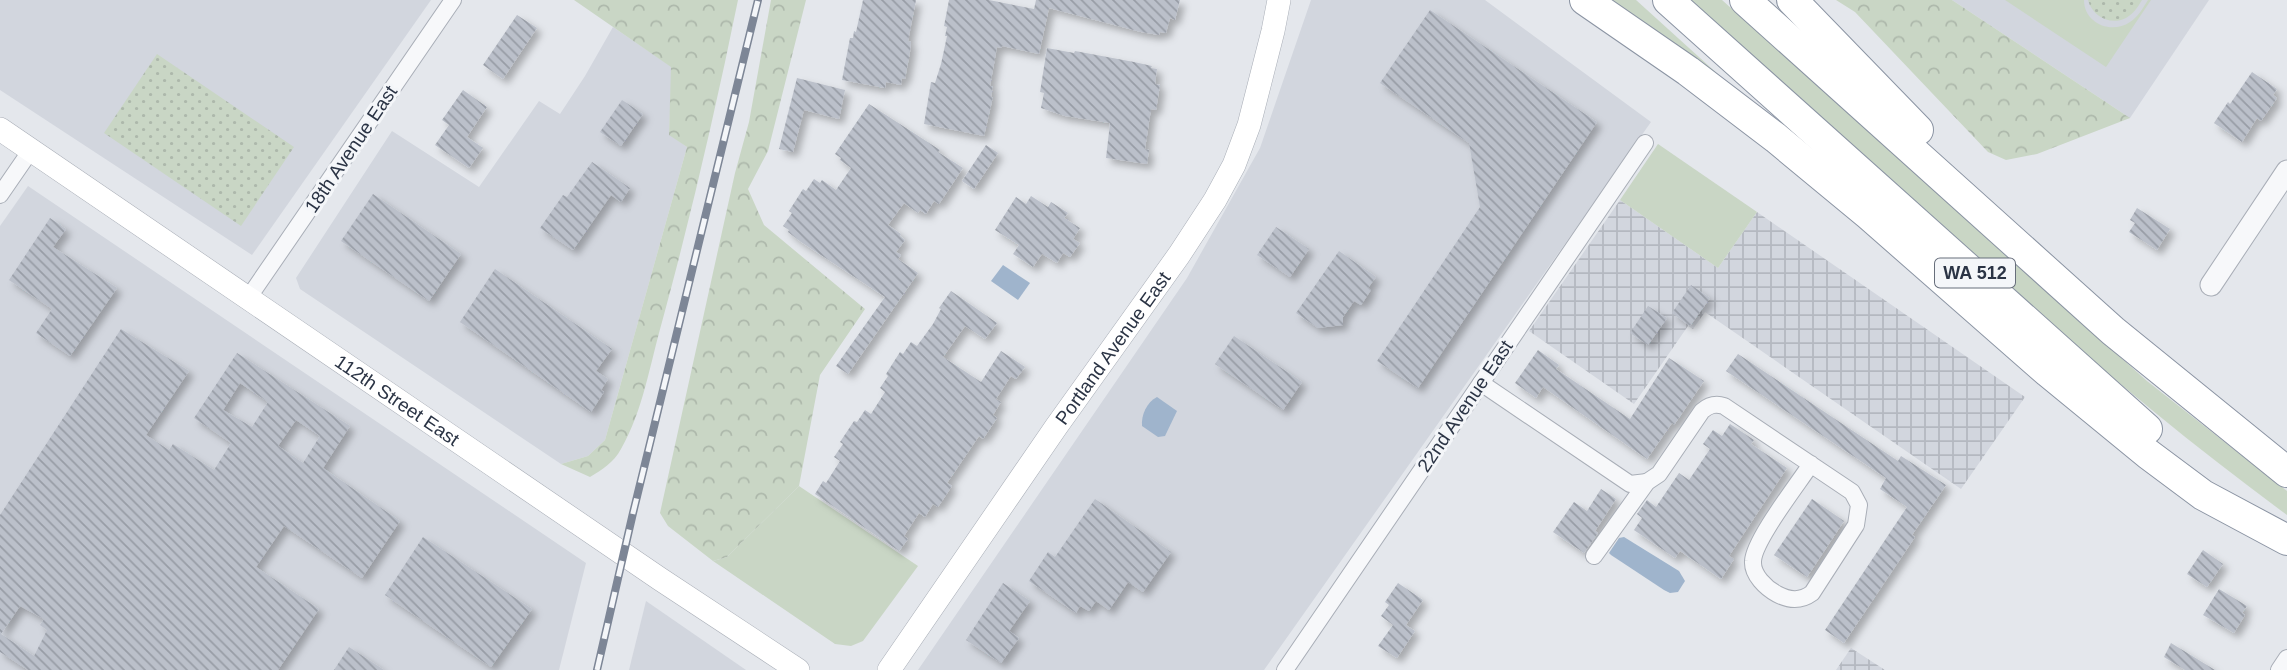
<svg xmlns="http://www.w3.org/2000/svg" width="2287" height="670" font-family="Helvetica,sans-serif">
	<style>
		.built { fill: #d2d6de }
		.industrial { fill: url(#industrial-grid) }
		.grass { fill: #c9d6c5 }
		.forest { fill: url(#forest-crowns) }
		.park { fill: url(#park-dots) }
		.water { fill: #9fb4cc }
		.building { fill: url(#building-back-hatch); fill-rule: evenodd; filter: url(#shadow) }
		.lines { fill: none; stroke-linecap: round; stroke-linejoin: round }
		.minor-casing { stroke: #a9aeb7; stroke-width: 18 }
		.tertiary-casing { stroke: #a9aeb7; stroke-width: 23 }
		.secondary-casing { stroke: #a9aeb7; stroke-width: 24 }
		.motorway-casing { stroke: #8b94a3; stroke-width: 32 }
		.minor { stroke: #f7f8fa; stroke-width: 16 }
		.tertiary { stroke: #f7f8fa; stroke-width: 21 }
		.secondary { stroke: #fff; stroke-width: 23 }
		.motorway { stroke: #fff; stroke-width: 30 }
		.rail-casing { stroke: #7d8696; stroke-width: 8 }
		.rail { stroke: #f4f6f9; stroke-width: 5; stroke-dasharray: 16; stroke-linecap: butt }
		.labels { text-anchor: middle; dominant-baseline: central; stroke-width: 6; stroke-linejoin: round; paint-order: stroke }
		.shield { fill: #f4f6f9; stroke: #676e7b; stroke-width: 2 }
		.shield-label { font-size: 18px; font-weight: bold; fill: #2b3445 }
		.street-label { font-size: 19px; fill: #2b3445; stroke: #f4f6f9 }
	</style>
	<defs>
		<pattern id="industrial-grid" width="8" height="8" patternUnits="userSpaceOnUse" patternTransform="scale(1.75)"><rect width="8" height="8" fill="#d2d6de"/><path d="M0 4h8M4 0v8" fill="none" stroke="#b4b8c0"/></pattern>
		<pattern id="forest-crowns" width="20" height="18" patternUnits="userSpaceOnUse" patternTransform="scale(1.75)"><rect width="20" height="18" fill="#c9d6c5"/><path d="M2 6a3 3 0 1 1 6 0M12 15a3 3 0 1 1 6 0" fill="none" stroke="#adb8ab"/></pattern>
		<pattern id="park-dots" width="8" height="8" patternUnits="userSpaceOnUse" patternTransform="scale(1.75)"><rect width="8" height="8" fill="#c9d6c5"/><path d="M2 2h.1M6 6h.1" fill="none" stroke="#adb8ab" stroke-width="1.8" stroke-linecap="round"/></pattern>
		<pattern id="building-back-hatch" width="6" height="6" patternUnits="userSpaceOnUse" patternTransform="scale(1.75)"><rect width="6" height="6" fill="#bbc0ca"/><path d="M-1 5l2 2M0 0l6 6M5-1l2 2" fill="none" stroke="#989da6"/></pattern>
		<filter id="shadow"><feDropShadow dx="5" dy="5" stdDeviation="3.5" flood-color="#0004"/></filter>
	</defs>
	<rect width="100%" height="100%" fill="#e4e7ec"/>
	<g class="built">
		<polygon points="0,0 431,0 252,255 0,90"/>
		<polygon points="1311,0 1485,0 1651,122 1264,670 918,670 1187,278 1260,148"/>
		<polygon points="1952,0 2209,0 2130,118"/>
		<polygon points="613,27 672,67 669,134 687,147 605,440 588,456 561,464 300,289 296,278 392,131 479,187 539,101 560,114 585,76"/>
		<polygon points="28,186 586,563 559,670 0,670 0,226"/>
		<polygon points="646,601 746,670 629,670"/>
	</g>
	<g class="industrial">
		<polygon points="1620,200 1718,268 1757,212 2025,397 1961,489 1705,312 1693,329 1688,326 1634,404 1529,331"/>
		<polygon points="1851,648 1885,670 1836,670"/>
	</g>
	<g class="grass">
		<polygon points="1608,0 1636,0 1721,77 1702,67"/>
		<path d="M1691,0H1722L2147,381L2287,491V515C2077,361 1885,175 1691,0Z"/>
		<path d="M2005,0H2084C2084,23 2111,35 2130,22C2138,17 2143,8 2148,0H2151L2106,67Z"/>
		<polygon points="1658,144 1757,212 1718,268 1620,200"/>
		<polygon points="799,486 918,566 863,641 851,646 835,644 713,561 727,557"/>
	</g>
	<g class="forest">
		<path d="M574,0H738C716,108 691,216 662,322C650,364 643,411 621,449C614,462 602,470 590,477L561,464L588,456L605,440L687,147L669,135L671,67Z"/>
		<polygon points="771,0 806,0 768,151 748,189 764,225 865,309 820,375 799,486 727,557 713,561 668,526 660,513 735,173 749,122"/>
		<polygon points="1836,0 1952,0 2130,118 2037,154 2006,160 1988,152 1855,12"/>
	</g>
	<g class="park">
		<path d="M2088,0H2142C2138,7 2133,14 2126,18C2110,26 2092,16 2088,0Z"/>
		<polygon points="157,54 294,147 241,226 104,133"/>
	</g>
	<g class="water">
		<polygon points="1003,265 1030,283 1018,300 991,281"/>
		<path d="M1157,397L1177,411L1165,436L1158,437L1142,426C1141,415 1147,402 1157,397Z"/>
		<polygon points="1624,537 1679,571 1685,581 1678,592 1670,593 1664,590 1611,555 1609,553 1619,538"/>
	</g>
	<g class="building">
		<polygon points="863,0 916,0 908,41 911,42 910,52 905,79 902,78 901,85 886,82 885,88 842,80 850,38 853,38 854,31 856,32"/>
		<polygon points="949,0 989,0 1034,9 1036,0 1180,0 1175,20 1170,18 1166,33 1160,32 1159,35 1141,32 1049,8 1039,54 1002,46 1001,48 997,47 990,86 993,86 991,97 993,97 984,136 924,124 931,82 935,83 941,64 947,36 945,36 947,27 944,26"/>
		<polygon points="1430,10 1597,122 1418,388 1377,361 1480,207 1469,143 1380,83"/>
		<polygon points="517,15 537,28 503,79 483,65"/>
		<polygon points="1047,48 1074,53 1075,51 1134,62 1152,66 1151,68 1157,69 1155,84 1160,85 1156,110 1151,109 1145,149 1149,150 1147,164 1106,158 1110,123 1065,116 1041,108 1044,93 1040,92"/>
		<polygon points="2252,72 2277,89 2273,95 2277,98 2261,121 2257,118 2242,142 2214,123 2228,102 2230,104"/>
		<polygon points="797,78 845,90 839,119 804,110 793,152 779,149"/>
		<polygon points="463,90 487,107 467,137 483,148 469,168 435,145 449,125 442,120"/>
		<polygon points="622,100 643,114 621,146 600,132"/>
		<polygon points="869,104 940,150 938,152 963,168 939,204 934,201 926,214 920,210 918,213 904,203 888,225 901,234 900,236 905,240 896,252 901,255 898,259 918,273 848,374 836,366 885,297 801,242 788,232 789,230 783,226 792,213 789,211 803,189 806,191 814,179 820,183 822,180 836,190 851,168 840,160 841,158 835,154"/>
		<polygon points="986,145 998,153 974,189 962,181"/>
		<polygon points="592,162 630,188 621,202 611,195 573,250 540,228 563,195 567,197"/>
		<polygon points="373,194 461,254 429,301 341,241"/>
		<polygon points="1031,196 1048,207 1051,202 1068,213 1064,218 1080,228 1073,239 1080,243 1070,257 1063,253 1057,263 1042,254 1033,267 1013,254 1019,245 995,230 1016,197 1026,204"/>
		<polygon points="2137,208 2170,229 2157,250 2129,232 2135,223 2130,220"/>
		<polygon points="50,218 66,229 53,247 117,288 70,356 36,333 52,309 9,280"/>
		<polygon points="1276,227 1309,249 1290,277 1257,255"/>
		<polygon points="1339,251 1376,277 1368,288 1371,290 1361,305 1354,301 1343,317 1343,325 1318,328 1296,313"/>
		<polygon points="495,269 612,349 596,371 608,379 601,390 604,392 591,412 460,322"/>
		<polygon points="1691,285 1710,298 1690,326 1672,313"/>
		<polygon points="951,291 997,323 985,339 965,326 943,357 981,382 1001,351 1025,367 1016,379 1011,376 996,399 1001,402 993,415 997,418 983,439 979,436 947,483 952,486 938,507 933,504 925,517 919,513 904,536 908,539 899,551 815,494 823,481 826,483 840,461 834,457 843,444 840,442 854,421 857,422 865,410 871,414 885,392 880,388 888,376 886,374 900,352 903,354 911,342 917,346 933,324 941,309 939,308"/>
		<polygon points="1648,306 1667,318 1648,345 1630,333"/>
		<path d="M121,329L189,371L146,435L169,450L173,444L214,470L231,443L194,418L237,353L350,426L323,468L400,521L362,578L284,526L256,567L319,609L278,670H28L0,652V515ZM240,383L268,402L252,427L223,410ZM296,420L320,436L303,463L278,446ZM20,606L44,619L40,625L47,630L34,656L1,634Z"/>
		<polygon points="1234,336 1302,382 1283,410 1215,364"/>
		<polygon points="1538,350 1559,365 1556,369 1630,419 1669,358 1704,381 1674,425 1672,423 1647,459 1543,387 1536,398 1515,383"/>
		<polygon points="1738,354 1898,461 1901,456 1946,485 1912,535 1915,537 1844,643 1825,630 1907,507 1880,489 1886,478 1726,371"/>
		<polygon points="1730,424 1754,440 1751,444 1787,468 1729,556 1734,559 1721,579 1680,551 1675,558 1634,530 1642,518 1637,514 1647,500 1656,507 1679,473 1689,480 1710,449 1703,444 1713,430 1722,436"/>
		<polygon points="1601,489 1616,499 1595,531 1598,533 1584,553 1553,532 1574,502 1587,511"/>
		<polygon points="1095,499 1171,552 1143,592 1128,582 1109,610 1096,601 1089,611 1080,606 1076,613 1029,581 1048,552 1055,557"/>
		<polygon points="1812,499 1844,521 1807,577 1774,555"/>
		<polygon points="423,537 532,609 491,667 385,595"/>
		<polygon points="2203,550 2223,564 2207,587 2187,574"/>
		<polygon points="1003,583 1030,601 1009,631 1019,638 1001,663 966,640"/>
		<polygon points="1398,583 1423,600 1406,625 1415,631 1397,658 1378,646 1393,625 1381,616 1389,605 1385,602"/>
		<polygon points="2219,589 2247,606 2242,613 2245,615 2234,633 2203,615"/>
		<polygon points="2171,643 2215,670 2185,670 2164,657"/>
		<polygon points="349,647 384,670 334,670"/>
	</g>
	<g class="lines">
		<defs>
			<g id="minor">
				<polyline points="0,195 31,150"/>
				<polyline points="249,297 453,0"/>
				<polyline points="1481,383 1630,484 1647,482"/>
				<path d="M1594,556L1647,482L1659,474L1702,411C1709,405 1715,403 1724,406L1852,492L1859,505L1856,525L1812,593C1801,601 1790,601 1777,594C1766,588 1752,575 1753,561C1754,540 1798,484 1811,464"/>
				<polyline points="1285,670 1645,143"/>
				<polyline points="2279,670 2287,658"/>
			</g>
			<polyline id="tertiary" points="2211,285 2287,171"/>
			<g id="secondary">
				<path id="s1" d="M0,129L660,579L798,670"/>
				<path id="s2" d="M889,670L1056,427L1179,255L1215,200L1234,165L1249,125L1273,31L1279,0"/>
			</g>
			<g id="motorway">
				<polyline points="1585,0 1688,71 1776,138 1869,215 2048,372 2148,454 2203,495 2287,540"/>
				<polyline points="1668,0 2147,429"/>
				<polyline points="1745,0 2113,331 2287,472"/>
				<polyline points="1792,0 1918,130"/>
			</g>
		</defs>
		<use href="#minor" class="minor-casing"/>
		<use href="#tertiary" class="tertiary-casing"/>
		<use href="#secondary" class="secondary-casing"/>
		<use href="#motorway" class="motorway-casing"/>
		<use href="#minor" class="minor"/>
		<use href="#tertiary" class="tertiary"/>
		<use href="#secondary" class="secondary"/>
		<use href="#motorway" class="motorway"/>
		<defs>
			<polyline id="rail" points="597,670 633,513 758,0"/>
		</defs>
		<use href="#rail" class="rail-casing"/>
		<use href="#rail" class="rail"/>
	</g>
	<g class="labels">
		<rect class="shield" x="1935" y="258.5" width="80" height="29" rx="5"/>
		<g class="shield-label">
			<text x="1975" y="273">WA 512</text>
		</g>
		<g class="street-label">
			<text transform="translate(351 149) rotate(-56)">18th Avenue East</text>
			<text stroke="none"><textPath href="#s2" startOffset="392">Portland Avenue East</textPath></text>
			<text stroke="none"><textPath href="#s1" startOffset="481">112th Street East</textPath></text>
			<text transform="translate(1465 406) rotate(-56)">22nd Avenue East</text>
		</g>
	</g>
</svg>
